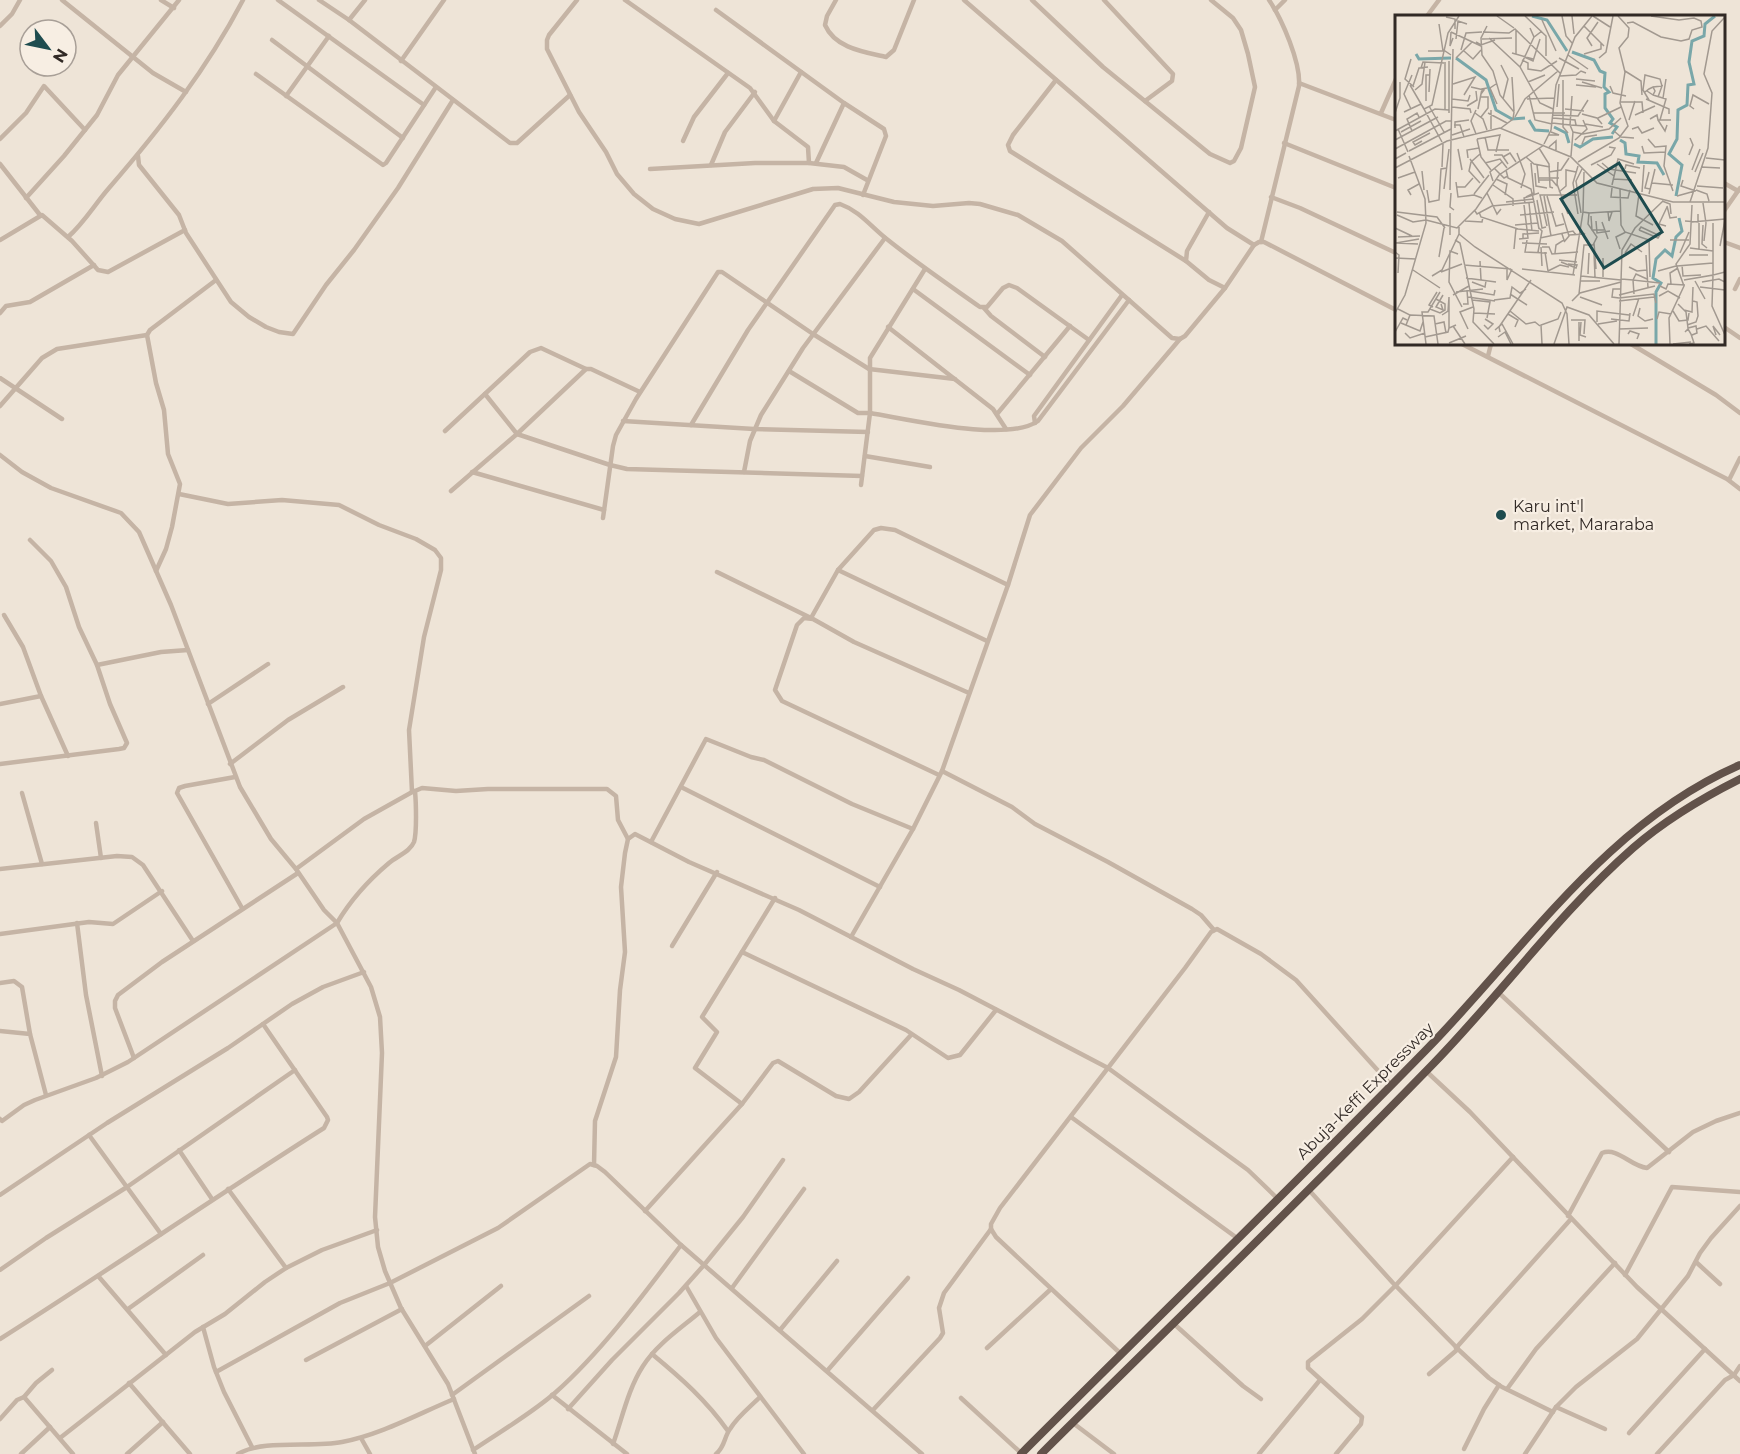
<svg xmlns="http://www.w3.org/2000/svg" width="1740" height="1454" font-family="Montserrat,sans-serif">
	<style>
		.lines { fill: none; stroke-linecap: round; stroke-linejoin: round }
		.minor { stroke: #c5b4a5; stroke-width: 4.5 }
		.trunk { stroke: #62524a; stroke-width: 8 }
		.poi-dot { fill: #1e4c4f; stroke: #f7eee3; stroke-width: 2 }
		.labels { text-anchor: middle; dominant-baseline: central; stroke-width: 4.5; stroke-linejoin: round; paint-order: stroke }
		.poi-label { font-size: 16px; fill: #312925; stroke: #f7eee3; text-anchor: start }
		.street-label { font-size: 16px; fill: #312925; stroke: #f7eee3 }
		.inset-river { fill: none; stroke: #79a7a9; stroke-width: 3 }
		.inset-road { fill: none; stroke: #a29990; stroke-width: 1.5 }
		.view { fill: #1e4c4f; fill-opacity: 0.15; stroke: #1e4c4f; stroke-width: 3 }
		.inset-edge { fill: none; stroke: #312925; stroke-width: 3 }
	</style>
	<rect width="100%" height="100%" fill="#eee4d7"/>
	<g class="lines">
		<g class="minor">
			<polyline points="62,0 153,73 186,92"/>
			<polyline points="161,0 174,8"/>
			<polyline points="278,0 424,105"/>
			<polyline points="319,0 349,20 510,143 517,143 570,95"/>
			<polyline points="577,0 549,35 547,40 547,49 579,112 606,152 617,174 634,194 653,209 675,219 699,224 813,189 838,188 894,202 933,206 969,203 980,204 1018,215 1062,241 1172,338 1180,339 1185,336 1225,288 1254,245 1259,242 1264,242 1396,310"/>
			<polyline points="625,0 750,88 774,121 808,147 809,163"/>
			<path d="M836,0L827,16L825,25C835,48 864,52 886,57L894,50L914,0"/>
			<polyline points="964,0 1227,228 1254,245"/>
			<polyline points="1032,0 1103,67 1210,154 1230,163 1234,161 1241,148 1255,87 1248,54 1241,30 1233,18 1211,0"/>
			<polyline points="1104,0 1173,74 1172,81 1145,101"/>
			<polyline points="716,10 844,103 884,129 886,136 863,195"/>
			<polyline points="1275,10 1285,0"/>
			<polyline points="1427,16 1439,0"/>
			<polyline points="349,20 365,0"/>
			<polyline points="0,26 12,14 20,0"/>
			<polyline points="272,40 403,138"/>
			<polyline points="401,61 444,0"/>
			<polyline points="256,74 383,165 386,163 436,87"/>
			<polyline points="1056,80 1013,135 1008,145 1010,151 1186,261"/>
			<polyline points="1299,83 1396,120"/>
			<polyline points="286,96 329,36"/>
			<polyline points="1381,113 1396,79"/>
			<polyline points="774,121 801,72"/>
			<polyline points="0,139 26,113 44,86 85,130"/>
			<polyline points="683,141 694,117 728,73"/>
			<polyline points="1284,143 1396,188"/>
			<polyline points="138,156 139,165 179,215 186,233 231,302 249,317 266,327 279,332 293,334 326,285 354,250 398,188 453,100"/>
			<polyline points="816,163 844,103"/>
			<polyline points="0,164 40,215"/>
			<polyline points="711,165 725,132 755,92"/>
			<polyline points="650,169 755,163 809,163 844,167 867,180"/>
			<polyline points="1724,183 1738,191"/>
			<polyline points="1271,197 1300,208 1396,253"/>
			<polyline points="26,198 64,156 97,115 118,75 179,0"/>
			<polyline points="1724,211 1740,188"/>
			<polyline points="1209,212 1187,251 1186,261 1209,280 1225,288"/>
			<path d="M68,237C84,223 95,204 109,188C160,129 207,69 243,0"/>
			<polyline points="0,240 42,215 72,241 98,270 108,272 185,230"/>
			<path d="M1261,242L1299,86C1301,63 1282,19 1269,0"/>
			<polyline points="1724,242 1740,248"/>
			<polyline points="913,289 1030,375"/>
			<polyline points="1735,289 1740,279"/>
			<polyline points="984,308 991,316 1045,357"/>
			<polyline points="0,313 6,306 30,302 94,265"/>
			<polyline points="888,327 993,409 1006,429"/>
			<polyline points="1724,327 1740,338"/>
			<polyline points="1462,344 1727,479 1740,489"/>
			<polyline points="1631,344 1716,395 1740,413"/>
			<polyline points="1488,356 1491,344"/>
			<path d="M789,371L858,413H870C908,419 1007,443 1038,421L1129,300"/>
			<polyline points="0,378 62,419"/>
			<polyline points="485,394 517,434 610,465 627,469 862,476"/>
			<polyline points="0,406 42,358 57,349 147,335"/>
			<polyline points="997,414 1070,326"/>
			<polyline points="623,421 754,429 868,432"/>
			<polyline points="1035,423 1034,416 1122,295"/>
			<path d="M691,425L748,330L835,205L840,204C860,211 872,228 888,240C918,264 949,285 980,307H987L1003,288L1009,285L1017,288L1089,340"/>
			<polyline points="445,431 530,352 541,348 586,369"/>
			<polyline points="0,455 22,472 51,488 121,513 139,532 171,605 240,787 271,839 296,869 324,910 337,923 371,987 380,1017 382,1053 375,1217 378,1247 385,1271 401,1308 448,1384 475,1454"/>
			<polyline points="865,456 930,467"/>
			<polyline points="472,472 604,510"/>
			<polyline points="744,472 750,441 761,415 803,348 885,238"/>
			<polyline points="1729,480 1740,458"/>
			<polyline points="861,485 870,413 870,358 925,269"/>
			<polyline points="451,491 517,434 586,369 591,369 640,392"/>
			<polyline points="179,494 228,504 282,500 339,505 379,525 416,539 435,550 441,558 441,570 424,637 409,730 412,792"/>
			<polyline points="603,518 613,446 616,435 636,399 718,272 722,272 813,334 869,369 955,379"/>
			<polyline points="838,570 987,641"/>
			<polyline points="156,571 166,549 172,527 180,484 168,454 164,410 156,383 147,335 150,330 216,280"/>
			<polyline points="717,572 809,617"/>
			<polyline points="4,615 23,647 41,696"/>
			<polyline points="811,618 838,570 874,530 881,528 895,530 1008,585"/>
			<polyline points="97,665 161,652 188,650"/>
			<polyline points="0,704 41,696 68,756"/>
			<polyline points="208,704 268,664"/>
			<polyline points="0,764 119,749 124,748 127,743 110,704 97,665 79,627 66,587 51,561 30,540"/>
			<polyline points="230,764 288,720 343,687"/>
			<polyline points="942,771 1012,807 1035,824 1108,862 1192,909 1201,915 1214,930"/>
			<polyline points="939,775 782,701 775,690 797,625 804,618 813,619 854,642 969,693"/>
			<polyline points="235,777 185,786 179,788 177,793 242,908"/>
			<polyline points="681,787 880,887"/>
			<polyline points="22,793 42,864"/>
			<polyline points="96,823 101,858"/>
			<polyline points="651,842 706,739 751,757 764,760 852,804 913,829"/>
			<polyline points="0,869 117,856 132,857 143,865 193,941"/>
			<polyline points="296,869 364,819 414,791"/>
			<polyline points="77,923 86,995 102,1076"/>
			<polyline points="0,934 89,922 113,924 162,891"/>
			<polyline points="851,937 913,829 942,771 1008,585 1030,515 1081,448 1123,406 1180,339"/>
			<polyline points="672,946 717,872"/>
			<polyline points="742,952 906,1030 948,1058 960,1055 996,1010"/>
			<polyline points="0,983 14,981 22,987 30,1034"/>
			<polyline points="1498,992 1669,1152"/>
			<polyline points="0,1031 30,1034 46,1095"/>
			<polyline points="134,1058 115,1008 115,1001 118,995 162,962 298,873"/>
			<polyline points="1426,1071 1470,1112 1637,1287 1740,1381"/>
			<polyline points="742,1104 695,1068 717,1032 702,1017 775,898"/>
			<polyline points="1071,1117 1237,1238"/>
			<path d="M0,1119L2,1121L24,1105L35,1100L96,1078L128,1062L337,923C350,901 370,879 389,863C397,856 410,852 414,842C417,832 416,802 415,791L422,788L456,791L488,789H607L616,796L618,820L628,839"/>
			<polyline points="89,1135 161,1234"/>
			<polyline points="179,1150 212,1199"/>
			<polyline points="594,1165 595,1121 616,1057 620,990 625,952 621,887 625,853 628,839 635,834 689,862 799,910 913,969 959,990 1108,1068 1248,1170 1278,1199"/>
			<polyline points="228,1189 286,1268"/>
			<polyline points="1308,1189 1393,1283 1460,1351 1489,1378 1502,1387 1553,1412"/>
			<polyline points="0,1195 107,1123 228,1048 292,1004 323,987 364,972"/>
			<polyline points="645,1211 742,1104 773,1063 778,1061 836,1096 849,1099 859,1092 911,1035"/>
			<path d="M1568,1216L1602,1153C1618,1147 1630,1166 1647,1168L1693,1132L1716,1121L1740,1113"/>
			<polyline points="1696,1262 1720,1284"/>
			<polyline points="0,1270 46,1238 127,1187 295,1070"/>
			<polyline points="1625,1275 1672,1187 1740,1192"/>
			<polyline points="99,1277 166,1355"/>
			<polyline points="686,1286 716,1338 804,1454"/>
			<polyline points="732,1288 804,1189"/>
			<polyline points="128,1309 203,1255"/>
			<polyline points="1173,1323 1243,1386 1261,1399"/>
			<polyline points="203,1327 214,1367 224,1392 252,1447"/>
			<polyline points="780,1330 837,1261"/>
			<path d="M0,1339C109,1270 215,1197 324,1128L328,1120L327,1117L263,1024"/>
			<polyline points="425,1346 501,1286"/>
			<polyline points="987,1348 1051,1289"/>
			<polyline points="1456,1348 1571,1219"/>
			<path d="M652,1354C681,1378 706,1400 728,1431"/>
			<polyline points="1121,1354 996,1237 991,1229 991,1224 1000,1208 1185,968 1211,932 1217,929 1261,954 1296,980 1391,1085"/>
			<polyline points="306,1360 402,1309"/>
			<polyline points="827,1371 908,1278"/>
			<polyline points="216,1372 340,1303 390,1283 498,1228 590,1164 597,1166 605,1172 681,1245 922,1454"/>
			<polyline points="1429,1374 1458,1349"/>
			<polyline points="129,1383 190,1454"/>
			<polyline points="1507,1389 1536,1349 1615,1263"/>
			<polyline points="452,1395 589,1296"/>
			<polyline points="552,1395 627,1454"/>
			<polyline points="24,1397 36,1383 52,1370"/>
			<polyline points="961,1398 1021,1453"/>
			<polyline points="1556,1407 1605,1429"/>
			<polyline points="568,1409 612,1360 679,1293 704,1265 743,1217 783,1160"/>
			<polyline points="873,1410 940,1338 943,1333 939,1308 944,1293 991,1229"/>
			<polyline points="0,1419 17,1400 24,1397 73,1454"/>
			<polyline points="1073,1423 1114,1454"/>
			<polyline points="1629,1433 1705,1349"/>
			<polyline points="60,1438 195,1332 225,1314 265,1282 286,1268 322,1250 377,1230"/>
			<polyline points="361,1438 370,1454"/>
			<path d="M613,1444C622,1419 628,1389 643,1366C657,1344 680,1329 700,1312"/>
			<polyline points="1464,1449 1484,1409 1499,1385"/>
			<path d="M473,1450C501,1431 531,1414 556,1392C602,1351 644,1294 681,1245"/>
			<polyline points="21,1454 50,1427"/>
			<polyline points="127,1454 163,1422"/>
			<path d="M238,1454C263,1439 312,1448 342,1442C380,1435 418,1414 454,1399"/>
			<path d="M716,1454C725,1447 724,1437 730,1429C737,1417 750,1407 760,1397"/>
			<polyline points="1259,1454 1320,1380"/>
			<polyline points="1336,1454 1361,1424 1362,1417 1308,1368 1308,1362 1362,1319 1396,1285 1513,1157"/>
			<polyline points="1525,1454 1556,1407 1576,1387 1637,1339 1688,1276 1700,1253 1711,1238 1740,1206"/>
			<polyline points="1657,1454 1725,1380 1734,1375 1740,1366"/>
		</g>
		<g class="trunk">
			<path d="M1021,1454C1156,1319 1293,1186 1426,1050C1525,949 1606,823 1740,765"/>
			<path d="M1041,1454C1172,1324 1305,1196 1434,1063C1502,993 1560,912 1633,848C1665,820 1702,798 1740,779"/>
		</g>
	</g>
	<circle class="poi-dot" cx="1501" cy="515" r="6"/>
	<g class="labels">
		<g class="poi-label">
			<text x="1513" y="506">Karu int'l<tspan x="1513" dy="18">market, Mararaba</tspan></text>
		</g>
		<g class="street-label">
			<text transform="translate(1365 1091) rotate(-45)">Abuja-Keffi Expressway</text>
		</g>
	</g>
	<g transform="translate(1395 15)">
		<rect width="330" height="330" fill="#eee4d7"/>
		<path class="inset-river" d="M137,1L152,5L172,36M177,37L199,45L205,56L210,58L209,72L214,77L210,79V93L218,104L215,108L222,112L217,119M21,39L24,44L56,43M61,43L91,65L101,95L117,104L130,103M134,105L140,115L154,116M159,112L171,118L174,128M225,125L230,128L231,139L244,141L243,147L262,148L269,160M179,129L185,132L198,124L218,122M281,181L287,150L274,139L282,124L283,95L292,90L293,70L299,69L294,47L297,26L309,21L310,9L320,1M261,329V277L266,268L258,263L261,244L270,235L277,241L281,222L287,216L284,203"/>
		<path class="inset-road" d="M102,1L119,13M130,1L151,21V41M167,1L171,21L177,28M177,1L179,19M198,1L215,12M51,2L60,4V14M147,5L161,36M232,8L238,7L266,22L286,26L294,24L297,15L307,12L306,6L299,3L284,5L256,1M44,9L48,36M92,11L86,23L87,40L98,56L105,80L119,97L118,104L106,113M189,11L209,31M135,13L139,22L147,16M56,17L86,31M56,17L55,31L58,23M88,17L114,18L120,14L166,59M94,23L125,52L145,88L158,94M61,24L63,6L72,9M87,24L117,23M81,27L86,30L100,25M197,31L192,23L203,7M66,35L71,18L87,17M33,36H50L56,40M69,36L78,44L86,35M117,38L138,44M121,39V15M189,39L206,34V28M173,40L193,54M129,42L138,46L145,24M61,43L77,27M164,43L184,54M204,43L211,37L218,1M16,44L10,64L19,72M127,45L133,48V54L146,56L162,46M54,46V98M50,47V94M106,50L113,64L108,84M125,52L139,22M26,53L28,47L49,48M230,56L246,66L247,80M165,61L181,60L186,56L191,58M117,62L119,96M181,64L200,66M168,65V112L173,118M133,67L150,60M187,67L207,73M58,69L80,62L69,80M101,69L95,73L102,89M15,70L29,94M181,70L201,72M18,71L24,53L33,52M215,71L218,78L231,81M76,72L89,75L86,79M258,72L267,71L263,82M20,75L27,69L30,47M34,77L35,54M249,78L250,77L254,74L258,72L260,76L258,80L252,76M134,80L140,105L157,109M258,80L271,84L265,105M177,81L175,110L191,111M85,82H93V93L86,102M268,83L271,64M57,84L73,86L75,80M132,84L159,83M251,84L274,94V99M254,85L248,75L250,60L265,64L267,71M31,86V60H35M225,87H247L248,98M34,91L49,117M72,91L82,85L81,76M57,92L75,94L76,98M162,92L164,69M16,94L9,79L17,60M83,94L87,74L92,73M170,94L189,96M299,94L295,91L298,80L314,89M9,97L26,89M0,98L5,83V67M80,98L88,104L92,115M93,98L112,108M138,98H170M187,99L202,103L207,109M158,100L183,101L193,85M240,100L260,91M120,102L130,84L163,56M158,103L180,105L181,110M203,103L226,92M255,104L262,100L263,105H276M234,105L240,86M263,105L270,116L272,110M157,108L175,110L178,117L188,119L214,114L226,103M190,109L208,112M59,110H65L69,122M60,113V107L74,105M3,114L13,137M96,114V95M237,114L243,112L247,118L259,113M0,116L40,94L54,95M17,116L12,104L22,98L24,102M219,116L226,122L239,123M6,117L26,106M81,119L76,106L81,95M57,120L75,114M154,120H164L156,117M90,122L93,135H114M56,124L58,34M82,124L105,120L101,137M82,124L86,142L96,155M253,124L260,132L271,131L269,151L278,176M0,125L43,102M180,125L192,114L188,105M27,126L20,130L18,127L35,118M47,127L29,94L37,90L53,18L64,1M149,129L156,115L161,70L180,22L197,1M187,129L190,122L202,120M247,131L249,138L271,137M154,132L161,126V135M144,133L154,149L155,172L158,173M0,134L51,106H57M63,134L67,155M14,136L56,114M122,138L130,159L126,173M85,139L76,147L74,156L85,168M99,140H107L113,149M294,140L298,130L295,123M176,141L178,117M108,142L115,138L121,147M131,142L139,149L155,152M73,143L72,135L84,133M311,143L330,145M75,144L89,163M183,147L224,123L233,111L225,88L230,57L224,33L233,22L234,13L223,1M90,148L105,144L112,153M207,148L214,154L241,158M202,149L219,161M142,150L144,168M196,150L216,140L220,133L214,132M0,151V144L11,138M183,151L178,168L183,199M47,152L48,129M306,152L325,153M0,153L52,126L105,113L176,142L202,168L278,187H330M99,153L109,163L113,161M230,154L231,150L245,153M297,155L305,134M27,156L29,175M154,157L166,155L174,143M254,157L250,173L255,174M300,157L308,138M140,158L141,171L152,173M3,163L20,157M143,163H164M101,164L112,169L110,180M218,164L237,165M144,165H157L162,171M288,165L286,171L301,176M98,166L95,157L107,147M61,167L63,182L79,180L87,183M257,168L278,170M162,169L173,199M98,170L118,184V191M217,170L223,144L239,149M162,171L163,147M302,171L328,173M61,172H70L78,163M217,173L216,182L233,183L235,175M49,174L54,134M225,174L226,210L230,217L254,225L255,262M32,175L34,187L44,185L46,154L52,153M55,175L56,126M301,175L312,179L314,186M164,177L171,171V155L181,157M247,177L249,150M56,178L55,192L59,195M92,178L102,199L106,194M79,179L94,160M244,179L241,201L258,210M254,179L260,154M16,180L13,175L24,169M149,181L156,221M152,181L161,211L169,209M282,181L300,176M131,182L139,178L136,148M142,185L147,213L151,212M267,186L275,189L276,199M111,187L139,184M139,187L144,214M295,187L313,133L317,78L309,59L317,16L330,2M0,188V213M130,188L129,183L144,178M134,188L137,216M308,188L311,208M272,191L275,203L282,202M80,196L82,199L97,191L139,187L136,174L113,163L111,155M2,197L42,202L50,213M84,197L86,202L123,214L144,216M213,197L214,206L217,197M167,198L174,221L169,227M186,198L181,166L187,154M194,198L225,196M2,200L18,207L31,205M125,200L159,197M196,201L197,215H209M31,205L62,213L81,194L104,160L149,130M70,206L87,207L88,202M201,206L202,218L215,216M290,206L303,207V199M207,207L213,224M297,207L330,204M120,210L143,208M308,210L307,229L312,233M152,211L145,180H182M271,211L264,209L272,192M64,212V219L80,232L167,288L172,299L174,329M0,213L17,221M244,215L263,223L266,218M244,215L246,212L265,221M55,220V198M174,220L190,219L185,217M3,222L25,221M145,223L178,216L181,220M124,224L133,223L129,190M128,224V219L144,218M60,225L65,228L79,294L78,307L99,329M132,225L130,237L152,238M275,225H294M309,226L311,208M1,228L24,224M1,228L23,229M127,228L152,229M199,228L201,254M325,231L330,205M146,232L147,251M147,232H154L157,239L183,237M295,233L318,236M119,234L121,213M225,234L221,222L231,217M304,235V208M0,237L4,240L3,258M143,237L147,216L144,213M150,237L153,256M160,238L161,230L169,225L167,219M199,238L200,262M230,238L236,229L247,237M285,238L294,217M63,239L55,236L54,267L67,292M251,240L253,273M294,240H313M44,242L49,213M0,243L21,244M164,245L182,247M85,246L86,265M166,247L181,253L182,250L173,249M69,250L116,254M287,250L288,261L306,260M282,251L318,248M234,252L242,256L252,255M112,254V265L117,254M127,254L180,260M18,255L45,273M153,256L165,250L174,252M263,256L281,251M46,257L67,249M330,257L318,260L317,291L330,320M193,259L194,238M178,260L188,197M37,261L47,255L64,219M186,261L226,265M208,262V243M71,263L101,267M226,264L238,265L241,259L252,264M289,265L318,260V208M185,266H205M300,266L310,284M77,267L90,272L91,266M307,267L324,264L330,267M276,269L275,258L283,253M265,271L271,274L273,269L290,270M305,272L330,275M75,276L99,280L100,275M61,277L88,274M115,279L132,290M184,279L189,230H198L202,222L193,209L194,198L188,197L189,157M239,279L238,265L265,268M58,280L74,271M224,280L260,271M264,281L273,276L285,283M73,282L100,286M185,282L207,290M224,283L259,279L261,288M224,283L217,282L218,274H225M77,285L95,287L92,303M99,285L115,283L117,272L125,278L131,274M177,286L185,278L226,267M224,286L259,282M46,289L48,295L41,292L48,280M68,289H73L72,275M283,289L291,297L293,313L301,311L302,318L297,320M38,292L34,290L42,277M245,293L243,301L250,306L258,304M3,294L15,300L11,310M35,294L45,298L50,295V289L41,284M289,295L297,297L298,272M115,296L131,309L140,307L145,311M278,296L284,306L293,305L294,298M0,298L10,280L31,208L30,184L14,141M79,298L100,299M113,299L123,305L120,312M15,300L39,301L43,329M47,300L53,296L54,282V313M238,301L244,283M216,304L234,306L235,298M262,304L264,297L276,299M176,305H190L189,319M184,307V326M186,307L185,320L191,322M202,307V296L234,300M6,308L25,316L28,307M40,309L49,307L51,318M203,309L222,306M89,310L93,314L98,309L90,304M292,310L301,307L303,301L302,287L298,286M58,311L70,329M73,314L65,297L78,292M224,314L253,313M302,314L311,311L324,326M100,315L107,309L118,329M0,317L8,303L12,305M105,317L104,312L136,265M290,317L293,314L296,319L299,328L294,329M10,318L15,323L30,318M233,319L235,316L244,319L242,324M321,320L318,311L325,320M30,322L53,317L54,313L61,310M103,322L110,317L116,329M54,328L71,321M31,329L27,297H33L45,277M147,329L146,310L163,304L166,297M159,329L172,292L194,300L219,329M224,329L227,235L240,213L268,186M275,329L274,303L289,271L281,249L295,229L297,190M278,329L296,327"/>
		<path class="view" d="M224,148L267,217L209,253L166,184Z"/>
		<rect width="330" height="330" class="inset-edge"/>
	</g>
	<g transform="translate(48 48) rotate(122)"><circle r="28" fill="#f7eee3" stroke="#a89f97" stroke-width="1.5"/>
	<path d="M0-4.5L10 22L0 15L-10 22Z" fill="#1e4c4f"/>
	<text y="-9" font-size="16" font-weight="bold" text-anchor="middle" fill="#312925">N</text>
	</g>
</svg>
